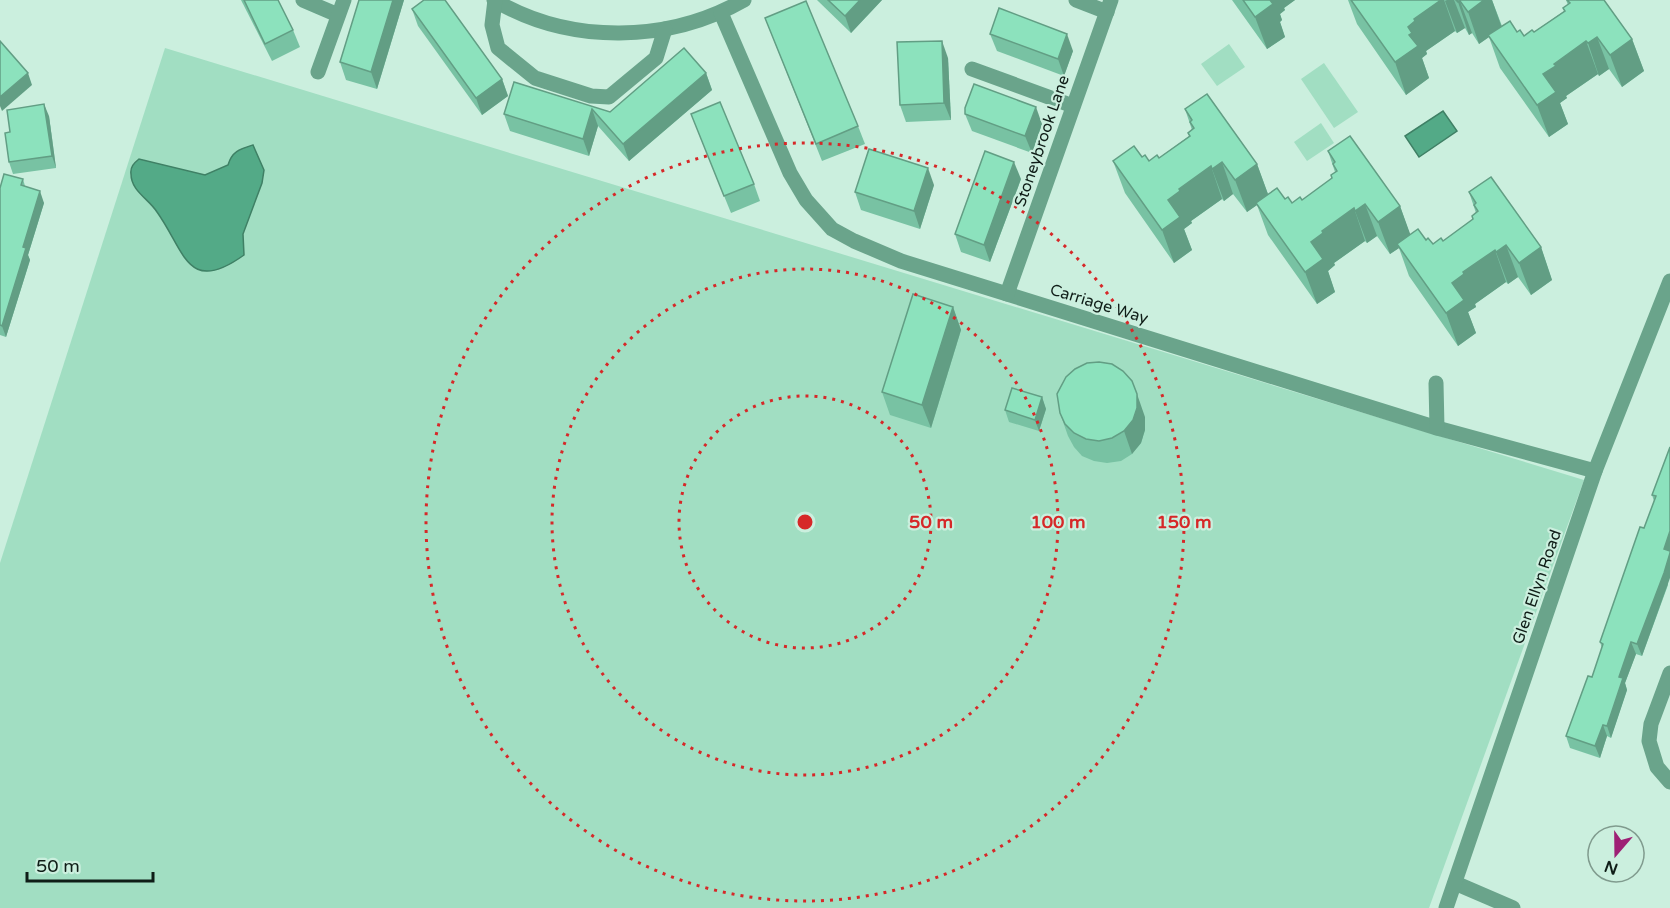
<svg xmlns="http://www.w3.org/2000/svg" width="1670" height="908" font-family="'Varela Round',sans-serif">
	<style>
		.green { fill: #a1dec2 }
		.water { fill: #53aa87; stroke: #3f8065; stroke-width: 1.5 }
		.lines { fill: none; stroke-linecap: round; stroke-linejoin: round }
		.minor { stroke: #6aa48b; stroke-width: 15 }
		.wall { fill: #78c2a3 }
		.shaded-wall { fill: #629e84 }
		.building { fill: #8ce2bd; stroke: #629e84; stroke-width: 1.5 }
		.ring { fill: none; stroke: #d62828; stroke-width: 3; stroke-dasharray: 3 6 }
		.labels { text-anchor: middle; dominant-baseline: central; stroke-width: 4.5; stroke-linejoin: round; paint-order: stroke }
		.street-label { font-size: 16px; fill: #0f1d17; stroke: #cbefde }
		.centre { fill: #d62828; stroke: #cbefde; stroke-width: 3 }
		.ring-label { font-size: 18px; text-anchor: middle; font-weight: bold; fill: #d62828; stroke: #cbefde; stroke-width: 4.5; stroke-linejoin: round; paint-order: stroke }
	</style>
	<rect width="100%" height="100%" fill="#cbefde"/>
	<g class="green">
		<polygon points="1229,44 1245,67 1217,86 1201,64"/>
		<polygon points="165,48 1584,480 1429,908 0,908 0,563"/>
		<polygon points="1324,63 1358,112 1334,128 1301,79"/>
		<polygon points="1321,123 1334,143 1307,161 1294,142"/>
	</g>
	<g class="water">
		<polygon points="1443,111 1457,131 1419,157 1405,136"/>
		<path d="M253,145L264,170L262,183L243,234L244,255C187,296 185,251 157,212C149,199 131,191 131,174C130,167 134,163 139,159L205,175L228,165C232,151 240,149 253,145Z"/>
	</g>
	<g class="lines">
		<g class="minor">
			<polyline points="303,0 338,15"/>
			<path d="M494,0C570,45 669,43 744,0"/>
			<polyline points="495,0 492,25 498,48 535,78 591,96 609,97 656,58 665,29"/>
			<polyline points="1076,0 1107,12"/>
			<polyline points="721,13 790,173 806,200 832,229 854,241 901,261 1437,428 1595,471"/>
			<polyline points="972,69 1073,106"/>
			<polyline points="318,72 344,0"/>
			<polyline points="1007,294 1111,0"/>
			<polyline points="1436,383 1437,428"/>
			<polyline points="1670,673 1651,724 1649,741 1657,767 1670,782"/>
			<polyline points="1455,883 1513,908"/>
			<polyline points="1446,908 1595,471 1670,281"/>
		</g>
	</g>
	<g class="wall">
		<polygon points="241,0 278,0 293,30 300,47 272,61"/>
		<polygon points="359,0 404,0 377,89 346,80 340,62"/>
		<polygon points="817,0 882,0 851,33"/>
		<polygon points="1232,0 1295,0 1284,8 1285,10 1280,14 1282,20 1280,22 1285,37 1267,49"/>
		<polygon points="1348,0 1492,0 1502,26 1517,32 1524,36 1534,32 1564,11 1563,8 1568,5 1566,0 1604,0 1632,39 1644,71 1622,87 1609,69 1599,76 1598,74 1566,96 1567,98 1560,103 1568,124 1549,137 1500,68 1489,37 1479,44 1472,33 1469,35 1465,28 1457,33 1455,31 1426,51 1427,54 1422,58 1429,78 1406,95 1357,24"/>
		<polygon points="412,9 502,79 508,96 482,115 418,26"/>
		<polygon points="765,18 858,126 865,144 822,161"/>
		<polygon points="990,34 1073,51 1064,76 997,51"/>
		<polygon points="948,58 951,120 906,122 900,105"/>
		<polygon points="706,73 712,90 629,161 598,126 589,156 510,131 504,114 514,82 610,112"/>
		<polygon points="1185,109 1257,164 1268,194 1285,199 1292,203 1302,200 1332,179 1331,175 1335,172 1328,151 1400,206 1410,235 1426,240 1433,244 1443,241 1473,219 1472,216 1476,213 1469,192 1541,247 1552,280 1531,295 1518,277 1508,284 1506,282 1475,304 1476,307 1468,312 1476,333 1458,346 1409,276 1399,248 1390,254 1377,236 1367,243 1365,241 1334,263 1335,265 1328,271 1335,292 1317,304 1268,235 1257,205 1247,212 1233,194 1224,201 1222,199 1191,221 1192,223 1184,229 1192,250 1174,263 1125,193 1113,161 1142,157 1149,161 1159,158 1189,136 1188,133 1192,130"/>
		<polygon points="691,114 754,184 760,201 731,213"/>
		<polygon points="965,114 1042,124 1032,153 972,131"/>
		<polygon points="49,116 56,168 13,174 9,162 10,132"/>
		<polygon points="23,179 25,186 44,203 28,255 30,260 6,337 0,335 0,188"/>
		<polygon points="1021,179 990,262 961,252 955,234"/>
		<polygon points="934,185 920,229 861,210 855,192"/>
		<polygon points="953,307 961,330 931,428 890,415 882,392"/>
		<polygon points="1042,397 1046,409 1039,431 1009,422 1005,410"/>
		<polygon points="1060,413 1145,417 1145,430 1141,443 1132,454 1121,461 1107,463 1094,461 1082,456 1074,447 1068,436"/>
		<polygon points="1670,447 1668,585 1642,656 1636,654 1625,683 1627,690 1611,738 1607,736 1600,758 1570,748 1566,736 1592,677 1602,648 1600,642 1644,528 1654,501 1652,495"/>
	</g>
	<g class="shaded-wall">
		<polygon points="393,0 404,0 377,89 371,72"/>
		<polygon points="860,0 882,0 851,33 845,16"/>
		<polygon points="1268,0 1295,0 1284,8 1285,10 1280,14 1282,20 1280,22 1285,37 1267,49 1255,17"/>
		<polygon points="1441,0 1444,0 1455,31 1426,51 1427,54 1422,58 1429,78 1406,95 1395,62 1409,35 1408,27 1414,19"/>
		<polygon points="1447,0 1454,0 1465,28 1457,33 1445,1"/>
		<polygon points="1484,0 1492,0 1502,28 1479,44 1468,12"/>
		<polygon points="1460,1 1472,33 1469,35 1458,2"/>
		<polygon points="1067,34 1073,51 1064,76 1058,59"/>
		<polygon points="1597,37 1609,69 1599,76 1588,43"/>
		<polygon points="1632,39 1644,71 1622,87 1610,55"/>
		<polygon points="942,41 948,58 951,120 944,103"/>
		<polygon points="1586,41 1598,74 1566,96 1567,98 1560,103 1568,124 1549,137 1537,105 1543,74 1554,64"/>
		<polygon points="28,73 32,85 2,111 0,106 0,97"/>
		<polygon points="706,73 712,90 629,161 623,144"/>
		<polygon points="502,79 508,96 482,115 476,98"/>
		<polygon points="44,104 49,116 56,168 52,156"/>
		<polygon points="1036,107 1042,124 1032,153 1025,136"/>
		<polygon points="592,109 598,126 589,156 583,139"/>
		<polygon points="1014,162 1021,179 990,262 984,245"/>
		<polygon points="1222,162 1233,194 1224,201 1212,169"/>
		<polygon points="1257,164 1269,197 1256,203 1257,205 1247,212 1235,180"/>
		<polygon points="1211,166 1222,199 1191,221 1192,223 1184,229 1192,250 1174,263 1162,230 1168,200 1179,189"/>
		<polygon points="928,168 934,185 920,229 914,211"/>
		<polygon points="40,191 44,203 28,255 30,260 6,337 2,326 23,247"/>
		<polygon points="1365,204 1377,236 1367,243 1355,211"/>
		<polygon points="1400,206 1412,239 1397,244 1399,248 1390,254 1378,222"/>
		<polygon points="1354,208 1365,241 1334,263 1335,265 1328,271 1335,292 1317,304 1305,272 1311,242 1322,231"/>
		<polygon points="1506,245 1518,277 1508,284 1496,252"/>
		<polygon points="1541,247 1552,280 1531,295 1519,263"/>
		<polygon points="1495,250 1506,282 1475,304 1476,307 1468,312 1476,333 1458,346 1446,313 1452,283 1463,272"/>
		<polygon points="953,307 961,330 931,428 922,405"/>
		<polygon points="1137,394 1145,417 1145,430 1141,443 1132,454 1124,431"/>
		<polygon points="1042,397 1046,409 1039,431 1035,420"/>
		<polygon points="1670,531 1670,578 1642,656 1637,644 1664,549"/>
		<polygon points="1631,642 1636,654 1625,683 1627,690 1611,738 1607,726 1619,677"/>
		<polygon points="1603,725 1607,736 1600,758 1595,746"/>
	</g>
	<g class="building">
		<polygon points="244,0 278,0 293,30 265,44"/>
		<polygon points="359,0 393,0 371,72 340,62"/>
		<polygon points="424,0 445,0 502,79 476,98 412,9"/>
		<polygon points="828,0 860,0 845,16"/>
		<polygon points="1243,0 1270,0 1273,4 1255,17"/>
		<polygon points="1351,0 1441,0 1414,19 1415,21 1408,27 1412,33 1409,35 1418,46 1395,62"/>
		<polygon points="1456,0 1484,0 1468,12 1460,1 1458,2"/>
		<polygon points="1567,0 1604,0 1632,39 1610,55 1597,37 1588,43 1586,41 1554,64 1556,66 1543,74 1556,92 1537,105 1488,35 1510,21 1517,32 1520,30 1524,36 1532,30 1534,32 1565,11 1563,8 1570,3"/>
		<polygon points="806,1 858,126 816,144 765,18"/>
		<polygon points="999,8 1067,34 1058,59 990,34"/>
		<polygon points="0,41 28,73 0,97"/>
		<polygon points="942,41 944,103 900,105 897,42"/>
		<polygon points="684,48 706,73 623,144 592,109 583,139 504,114 514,82 610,112"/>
		<polygon points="974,84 1036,107 1025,136 965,114 965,108"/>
		<polygon points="1207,94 1257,164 1235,180 1222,162 1212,169 1211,166 1179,189 1180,191 1168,200 1180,217 1162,230 1113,161 1134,146 1142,157 1145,155 1149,161 1157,155 1159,158 1190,136 1188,133 1194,128 1190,122 1192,120 1185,109"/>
		<polygon points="720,102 754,184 724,196 691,114"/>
		<polygon points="44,104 52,156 9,162 5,133 10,132 7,110"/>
		<polygon points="1350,136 1400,206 1378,222 1365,204 1355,211 1354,208 1322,231 1323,233 1311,242 1323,259 1305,272 1256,203 1277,188 1285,199 1288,197 1292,203 1300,197 1302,200 1332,178 1331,175 1337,171 1333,164 1335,162 1328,151"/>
		<polygon points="869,149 928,168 914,211 855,192"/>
		<polygon points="985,151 1014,162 984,245 955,234"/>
		<polygon points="4,174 23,179 21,185 40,191 23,247 26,248 2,326 0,325 0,188"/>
		<polygon points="1491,177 1541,247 1519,263 1506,245 1496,252 1495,250 1463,272 1464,274 1452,283 1464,300 1446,313 1397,244 1418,229 1426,240 1428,238 1433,244 1441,238 1443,241 1473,219 1472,216 1478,211 1474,205 1476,203 1469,192"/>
		<polygon points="913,294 953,307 922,405 882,392"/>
		<polygon points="1099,362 1112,364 1123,371 1132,381 1137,394 1137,408 1133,420 1124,431 1112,438 1099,441 1086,439 1074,433 1065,424 1060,413 1057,394 1066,377 1075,369 1087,363"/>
		<polygon points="1012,388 1042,397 1035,420 1005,410"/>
		<polygon points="1670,447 1670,531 1664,549 1670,551 1670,553 1664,573 1637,644 1631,642 1619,677 1623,678 1607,726 1603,725 1595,746 1566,736 1588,676 1592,677 1603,644 1600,642 1640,527 1644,528 1656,496 1652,495"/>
	</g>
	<g class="ring">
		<circle cx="805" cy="522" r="126"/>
		<circle cx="805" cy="522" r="253"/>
		<circle cx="805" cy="522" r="379"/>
	</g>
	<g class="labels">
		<g class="street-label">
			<text transform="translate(1042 141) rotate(-71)">Stoneybrook Lane</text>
			<text transform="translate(1099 304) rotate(17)">Carriage Way</text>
			<text transform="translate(1537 587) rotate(-71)">Glen Ellyn Road</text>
		</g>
	</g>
	<circle cx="805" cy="522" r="9" class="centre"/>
	<g class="ring-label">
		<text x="931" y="528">50 m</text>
		<text x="1058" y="528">100 m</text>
		<text x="1184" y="528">150 m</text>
	</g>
	<g transform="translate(1616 854) rotate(200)"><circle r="28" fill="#cbefde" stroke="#809b8e" stroke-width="1.5"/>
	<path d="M0-4.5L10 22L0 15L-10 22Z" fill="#9e2075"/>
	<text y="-9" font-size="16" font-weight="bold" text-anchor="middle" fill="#0f1d17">N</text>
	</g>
	<path d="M27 872v9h126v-9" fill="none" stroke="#0f1d17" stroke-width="3"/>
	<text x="36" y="872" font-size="18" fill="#0f1d17" stroke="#cbefde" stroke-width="4.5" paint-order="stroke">50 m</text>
</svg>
